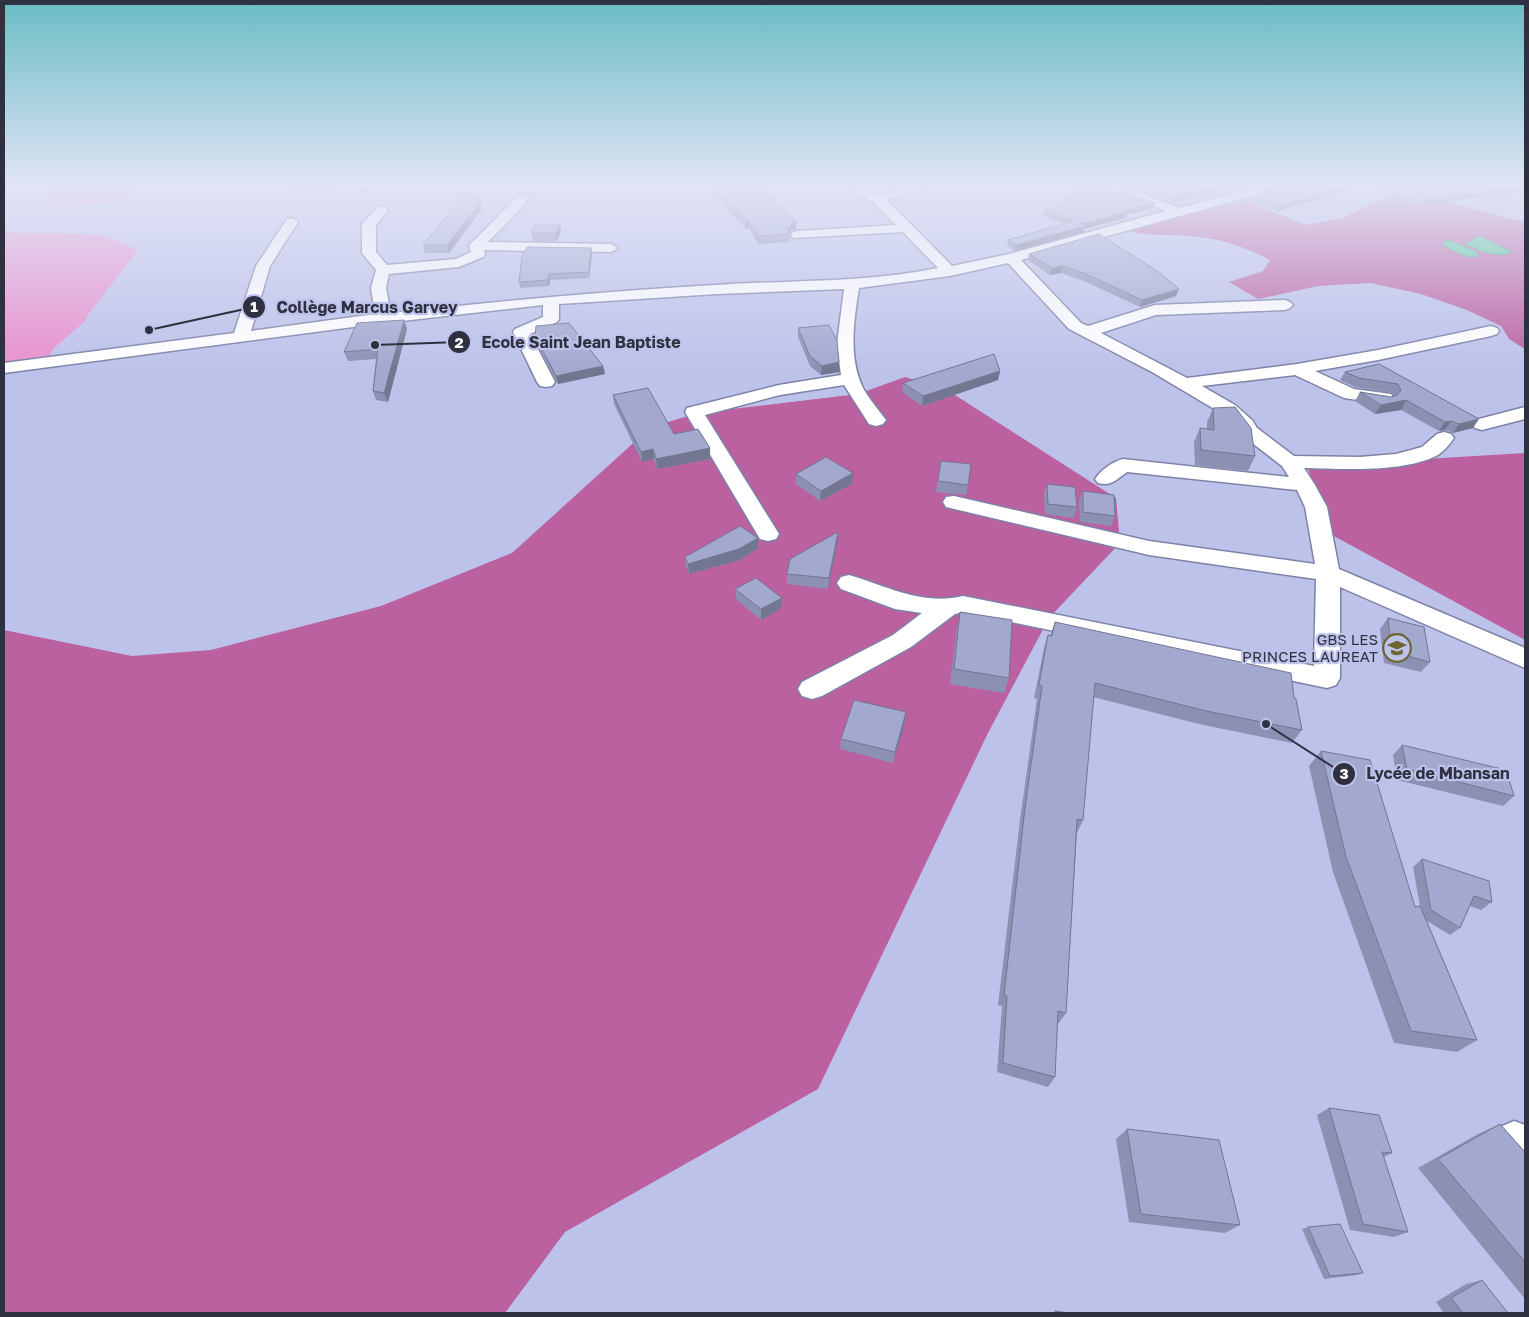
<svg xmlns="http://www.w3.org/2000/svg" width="1529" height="1317" font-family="'Golos Text',sans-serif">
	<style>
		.green { fill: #e890cc }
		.forest { fill: #bb61a0 }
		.water { fill: #4cc88d; stroke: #439b76 }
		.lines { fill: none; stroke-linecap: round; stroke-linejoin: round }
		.minor-casing { stroke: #7e82a7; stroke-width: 3 }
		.minor { fill: #fff; fill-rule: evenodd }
		.wall { fill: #8c90b2 }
		.shaded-wall { fill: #727691 }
		.building { fill: #a3a8cf; stroke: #727691 }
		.labels { text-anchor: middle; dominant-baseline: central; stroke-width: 4.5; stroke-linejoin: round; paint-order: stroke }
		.poi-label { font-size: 15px; fill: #2f3140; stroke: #bdc2ea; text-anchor: end }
		.leader { fill: none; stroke: #2f3140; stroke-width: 2 }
		.callout-dot { fill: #2f3140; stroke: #bdc2ea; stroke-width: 2 }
		.mark-label { font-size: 15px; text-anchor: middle; font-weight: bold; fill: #fff }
		.callout-label { font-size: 16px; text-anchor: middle; font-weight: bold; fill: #2f3140; stroke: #bdc2ea; stroke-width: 4.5; stroke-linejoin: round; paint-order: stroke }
	</style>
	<rect width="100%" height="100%" fill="#bdc2ea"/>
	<g class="green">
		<polygon points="41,186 143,186 137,195 64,210 48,208"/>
		<polygon points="4,232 103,235 138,250 89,313 85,321 54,348 45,362 4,368"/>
	</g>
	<g class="forest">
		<path d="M1401,189L1512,219L1525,221V349L1509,339L1501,326L1467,310L1421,294L1370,283L1318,286L1258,299L1229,282L1263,271L1270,260C1244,246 1217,238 1188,236C1173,234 1159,236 1144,234C1135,233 1126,230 1118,228L1236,197L1306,225L1343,218Z"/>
		<polygon points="905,377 947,390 1116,498 1120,543 1049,618 988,733 818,1089 565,1232 505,1313 4,1313 4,630 132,656 211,650 381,606 512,553 651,427 698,413 858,394"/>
		<polygon points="1525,453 1525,640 1321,529 1308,466"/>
	</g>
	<g class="water">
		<path d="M1480,236L1512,252C1496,259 1480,251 1465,244Z"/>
		<path d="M1449,240L1477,252L1479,256C1469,261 1453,250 1443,245V242Z"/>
	</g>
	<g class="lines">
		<defs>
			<g id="minor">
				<path d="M355,186H377C372,191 360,191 355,186Z"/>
				<path d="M845,186H861L879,195L910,186H927L925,189L887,200L952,266L1009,254L1166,211L1107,189L1105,186H1121L1179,208L1261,186H1279L1277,189L1021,260L1081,323L1088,326L1155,305L1285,300L1290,302L1293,305L1290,308L1285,310L1156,315L1101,333L1187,378L1297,364L1378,350L1491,326L1497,328L1499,331L1497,334L1491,336L1378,360L1315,371L1354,389L1391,394L1394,398L1391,402L1385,404L1344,398L1295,375L1202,386L1235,405L1252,420L1257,428L1294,456L1360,457L1396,454L1422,447L1437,434L1444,432L1451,434L1454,438C1450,444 1444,451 1438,455C1404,473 1341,469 1304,468L1315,485L1327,507L1339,569L1525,648V668L1340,587V678L1336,685L1327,688L963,612L955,614L911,647L822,696L812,699L802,696L798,689L802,682L893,635L922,613L895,609L841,589L837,583L841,577L849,575C887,586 922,606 963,596L1314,666L1316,579L1149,555L946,507L943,502L946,497L954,496L1149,541L1315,564L1305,507L1297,490L1127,472C1117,479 1111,487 1098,483L1095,479C1101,470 1112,462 1123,459L1289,477L1282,466L1243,436L1238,427L1221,413L1152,372L1069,329L1008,263L950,276L859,288C854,320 848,357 863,388C869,399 878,409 886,420L883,424L876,426L869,424L844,385L780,395L705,415L779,534L776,539L768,541L760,539L757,534L685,412L687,408L779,385L841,375L837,344L844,289L717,294L559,304V319L557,322L530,334L555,382L552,386L546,387L540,386L537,382L513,332L515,329L543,317V305L384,323L4,373V363L234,333L256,266L287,219L292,218L298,222L270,266L251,331L375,314L371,288L376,270L362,253V224L378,207L382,206L388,210L376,225V252L387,265L456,259L471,252L469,246L471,243C479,236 519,194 523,193L529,197L527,200L514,216L488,242L611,244L618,248L611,252L484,250L485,254L483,257L459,267L389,274L386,288L391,313C499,301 607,291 715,285C790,280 865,283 938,268L903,232L793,238L791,235L793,232L798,231L896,225L873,202Z"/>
				<polygon points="1525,407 1525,419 1482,430 1475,428 1472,424 1475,420"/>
				<path d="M1514,1121L1525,1125V1172C1508,1165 1501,1158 1494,1141L1500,1127Z"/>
			</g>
		</defs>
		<use href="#minor" class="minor-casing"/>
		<use href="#minor" class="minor"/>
	</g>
	<g class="wall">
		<polygon points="289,186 339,186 332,191 291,190"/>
		<polygon points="710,186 760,186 796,229 791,230 790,234 790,242 758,244 749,228 746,229 710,190"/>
		<polygon points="881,186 904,186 891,190"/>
		<polygon points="1072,186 1153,208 1126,215 1126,218 1084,229 1084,232 1014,251 1007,245 1008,240 1065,224 1042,216 1044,211 1068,203 1067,202 1068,197 1079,194 1070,190"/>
		<polygon points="1125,186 1238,186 1172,203"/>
		<polygon points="1276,186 1362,186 1278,211 1251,203 1253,197"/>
		<polygon points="1368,186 1525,186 1525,191 1424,205 1414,205"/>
		<polygon points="482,209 449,253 425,253 423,245"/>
		<polygon points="560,225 561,233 556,241 533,241 531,233"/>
		<polygon points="591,248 592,254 589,278 550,280 550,286 520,288 519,282"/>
		<polygon points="1029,254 1176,296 1140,307 1084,281 1061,273 1050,275 1028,260"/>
		<polygon points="404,320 407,329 388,402 376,400 373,391 376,359 348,361 344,352"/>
		<polygon points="798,328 839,372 821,375 810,366 798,337"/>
		<polygon points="535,336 603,366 605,374 558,384 537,344"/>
		<polygon points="1379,364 1473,428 1453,433 1445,430 1439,431 1401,410 1375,414 1355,401 1360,392 1391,397 1394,396 1392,393 1355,387 1340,380 1345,372"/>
		<polygon points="1000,371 998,380 922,406 902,392 903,383"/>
		<polygon points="613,395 674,434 710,448 710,459 657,469 654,459 642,462 614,404"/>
		<polygon points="1213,408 1255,456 1248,471 1195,465 1194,442 1200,428 1207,429 1207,422"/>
		<polygon points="941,461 968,485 966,495 936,492"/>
		<polygon points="796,474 852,484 820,501 796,484"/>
		<polygon points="1047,484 1077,507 1074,518 1045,514 1044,494"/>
		<polygon points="1083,491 1115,516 1111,526 1080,522 1079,501"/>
		<polygon points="837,543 828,589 787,584 787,574"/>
		<polygon points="758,548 740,560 689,574 686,567 685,557"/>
		<polygon points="735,589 782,598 781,608 761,620 736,599"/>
		<polygon points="960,612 1009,678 1004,693 950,684 957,628"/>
		<polygon points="1388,618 1430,662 1421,672 1384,663 1380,629"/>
		<polygon points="1055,622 1294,698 1302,730 1292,743 1199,724 1093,697 1083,820 1077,833 1077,832 1066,1013 1059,1023 1057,1023 1055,1077 1048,1087 997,1072 1002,1006 998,1005 1020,820 1037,699 1034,698 1044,648 1048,635 1050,636"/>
		<polygon points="906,712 905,722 893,763 840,749 841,739"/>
		<polygon points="1402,745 1514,796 1503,806 1397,780 1393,755"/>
		<polygon points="1321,751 1415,907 1420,906 1413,867 1422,859 1492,902 1481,910 1470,906 1460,928 1450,935 1427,921 1477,1040 1457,1052 1394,1043 1333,872 1309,766"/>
		<polygon points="1329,1108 1392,1153 1384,1157 1408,1232 1394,1237 1350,1230 1317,1115"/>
		<polygon points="1500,1124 1525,1152 1525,1299 1418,1168 1478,1134"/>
		<polygon points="1127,1129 1240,1225 1225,1233 1129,1222 1116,1139"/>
		<polygon points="1308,1227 1363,1273 1357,1275 1324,1279 1302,1229"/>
		<polygon points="1482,1280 1508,1313 1444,1313 1436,1302 1466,1284"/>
	</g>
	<g class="shaded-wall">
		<polygon points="330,186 339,186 332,191"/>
		<polygon points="891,186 904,186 891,190"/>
		<polygon points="1221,186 1238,186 1172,203 1174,198"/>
		<polygon points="1347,186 1362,186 1278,211 1280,206"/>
		<polygon points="1525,186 1525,191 1424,205 1426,200"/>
		<polygon points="481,201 482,209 449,253 447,245"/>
		<polygon points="1155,203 1153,208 1126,215 1126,218 1084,229 1084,232 1014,251 1016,245 1123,211"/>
		<polygon points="746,221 749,221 749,228 746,229"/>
		<polygon points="797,222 796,229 791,230 789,235 787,228 791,223"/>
		<polygon points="560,225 561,233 556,241 555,233"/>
		<polygon points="591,248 592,254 589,278 589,272"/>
		<polygon points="1063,266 1061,273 1050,275 1052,268"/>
		<polygon points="549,274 550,280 550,286 548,280"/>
		<polygon points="1179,289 1176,296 1140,307 1142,300"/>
		<polygon points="404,320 407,329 388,402 384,393"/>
		<polygon points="839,362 839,372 821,375 822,366"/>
		<polygon points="603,366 605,374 558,384 556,376"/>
		<polygon points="1000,371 998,380 922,406 923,396"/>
		<polygon points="1406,400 1401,410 1375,414 1381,405"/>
		<polygon points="1479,419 1473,428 1453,433 1459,424"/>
		<polygon points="1451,421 1445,430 1439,431 1445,422"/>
		<polygon points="710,448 710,459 657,469 656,459"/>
		<polygon points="653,449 654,459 642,462 641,452"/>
		<polygon points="853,473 852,484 820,501 821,491"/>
		<polygon points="838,532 837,543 828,589 829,578"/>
		<polygon points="758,538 758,548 740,560 689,574 688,564"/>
		<polygon points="782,598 781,608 761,620 761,609"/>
		<polygon points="906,712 905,722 893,763 895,752"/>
	</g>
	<g class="building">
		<polygon points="713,186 760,186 797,222 791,223 790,228 787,228 790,234 758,236 749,221 746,221"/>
		<polygon points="1073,186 1108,186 1155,203 1123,211 1127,212 1083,224 1080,223 1085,226 1016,245 1008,240 1074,221 1044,211 1077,200 1068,197 1087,191"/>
		<polygon points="1140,186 1221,186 1174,198"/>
		<polygon points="1276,186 1347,186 1280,206 1253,197"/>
		<polygon points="1383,186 1525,186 1426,200 1417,200"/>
		<polygon points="467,191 481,201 447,245 423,245"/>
		<polygon points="535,225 560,225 555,233 531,233"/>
		<polygon points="1099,234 1160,273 1179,289 1142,300 1086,274 1063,266 1052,268 1029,254"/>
		<polygon points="527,247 591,248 589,272 549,274 548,280 519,282 522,257"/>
		<polygon points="404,320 384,393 373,391 378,349 344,352 357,323"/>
		<polygon points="569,323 603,366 556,376 535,336 536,326"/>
		<polygon points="829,325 837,341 839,362 822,366 810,356 798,328"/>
		<polygon points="994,354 1000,371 923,396 903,383"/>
		<polygon points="1379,364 1479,419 1459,424 1451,421 1445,422 1406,400 1381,405 1360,392 1391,397 1397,395 1401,390 1398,384 1359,378 1345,372"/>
		<polygon points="648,388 674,434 698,429 710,448 656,459 653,449 641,452 613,395"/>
		<polygon points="1235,407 1251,428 1255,456 1201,450 1200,428 1214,430 1213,408"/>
		<polygon points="826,457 853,473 821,491 796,474"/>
		<polygon points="941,461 971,464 968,485 938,481"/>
		<polygon points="1047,484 1075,487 1077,507 1048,504"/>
		<polygon points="1083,491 1114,495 1115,516 1083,512"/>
		<polygon points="740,526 758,538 739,549 688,564 685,557"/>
		<polygon points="838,532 829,578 787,574 790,559"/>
		<polygon points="756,578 782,598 761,609 735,589"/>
		<polygon points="960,612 1012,620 1009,678 954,669"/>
		<polygon points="1388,618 1424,627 1430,662 1392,652"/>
		<polygon points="1055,622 1291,673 1294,698 1296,699 1302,730 1206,711 1095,683 1083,820 1077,819 1066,1013 1058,1011 1055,1077 1003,1063 1007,996 1004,995 1025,808 1042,686 1039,685 1048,635 1052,636"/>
		<polygon points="854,700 906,712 895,752 841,739"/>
		<polygon points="1402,745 1506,770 1514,796 1407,769"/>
		<polygon points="1321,751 1370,760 1415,907 1420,906 1477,1040 1411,1031 1346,857"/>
		<polygon points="1422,859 1489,881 1492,902 1474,896 1460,928 1431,910"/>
		<polygon points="1329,1108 1379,1115 1392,1153 1382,1152 1408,1232 1363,1224"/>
		<polygon points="1500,1124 1525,1152 1525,1262 1438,1159"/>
		<polygon points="1127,1129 1219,1140 1240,1225 1141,1214"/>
		<polygon points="1340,1224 1363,1273 1330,1276 1308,1227"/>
		<polygon points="1482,1280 1508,1313 1463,1313 1451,1298"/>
		<polygon points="1055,1311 1068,1313 1055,1313"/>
	</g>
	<linearGradient id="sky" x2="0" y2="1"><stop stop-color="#69bcc4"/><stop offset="0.5" stop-color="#e1e4f6"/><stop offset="1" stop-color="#e1e4f6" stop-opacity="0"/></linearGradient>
	<rect width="1529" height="370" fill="url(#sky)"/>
	<defs>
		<symbol id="school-ring" viewBox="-11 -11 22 22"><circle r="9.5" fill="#bdc2ea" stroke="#6e6532" stroke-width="1.5"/><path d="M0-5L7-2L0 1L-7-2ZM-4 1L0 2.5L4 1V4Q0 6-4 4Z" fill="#6e6532"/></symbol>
	</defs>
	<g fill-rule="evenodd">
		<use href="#school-ring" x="1381" y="632" width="32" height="32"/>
	</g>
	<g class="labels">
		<g class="poi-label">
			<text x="1378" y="639">GBS LES<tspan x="1378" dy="17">PRINCES LAUREAT</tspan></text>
		</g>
	</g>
	<path class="leader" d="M149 330L254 307M375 345L459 342M1266 724L1344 774"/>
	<g class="callout-dot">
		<circle cx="149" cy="330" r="5"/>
		<circle cx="375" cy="345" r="5"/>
		<circle cx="1266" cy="724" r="5"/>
		<circle cx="254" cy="307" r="12"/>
		<circle cx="459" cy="342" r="12"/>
		<circle cx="1344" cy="774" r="12"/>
	</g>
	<g class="mark-label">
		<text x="254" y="312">1</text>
		<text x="459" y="348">2</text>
		<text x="1344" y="779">3</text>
	</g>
	<g class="callout-label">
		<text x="367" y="313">Collège Marcus Garvey</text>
		<text x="581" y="348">Ecole Saint Jean Baptiste</text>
		<text x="1438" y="779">Lycée de Mbansan</text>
	</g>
	<rect width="1529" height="1317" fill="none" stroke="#2f3140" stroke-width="10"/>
</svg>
